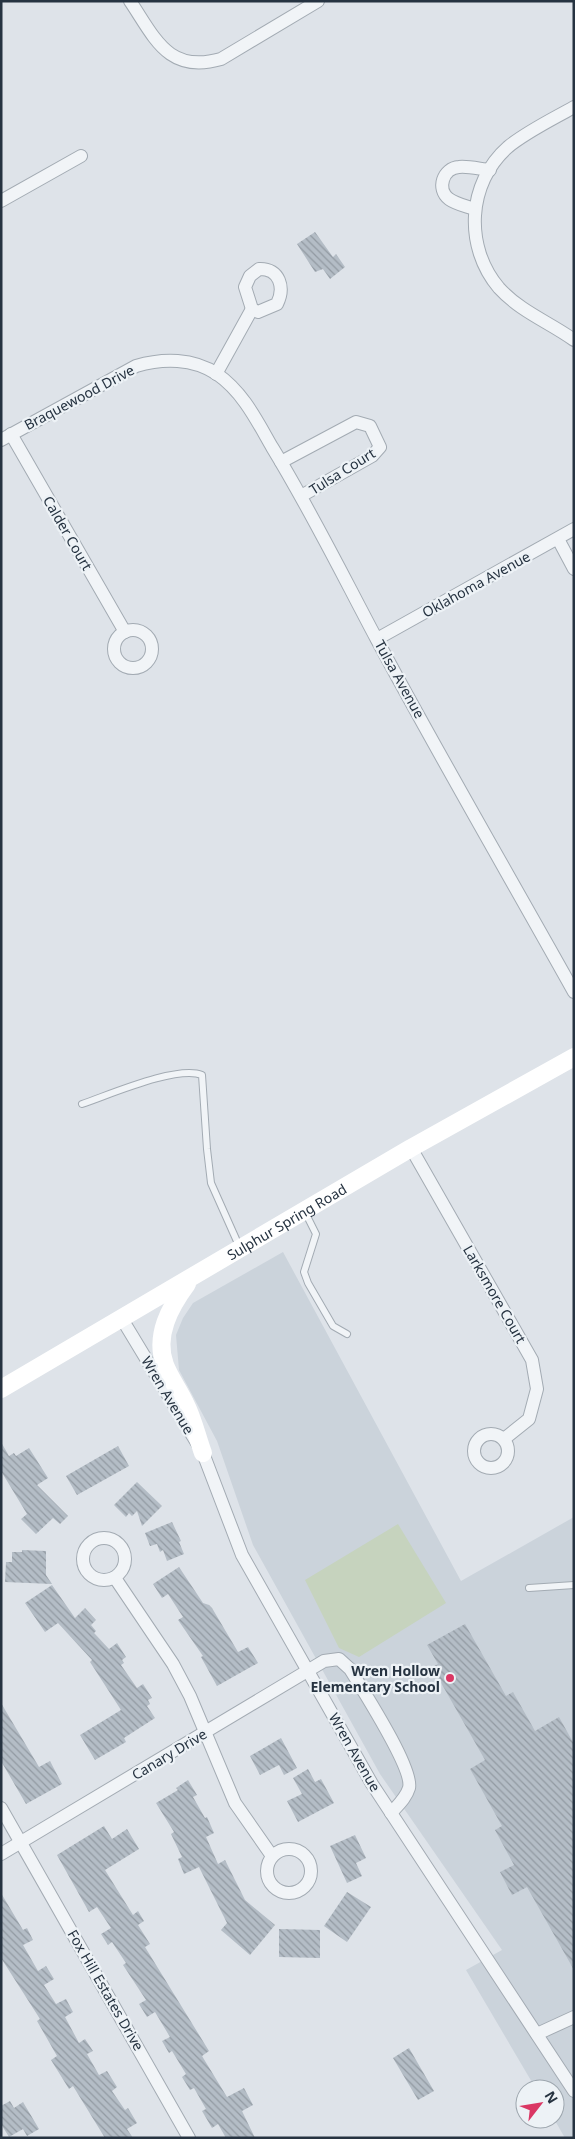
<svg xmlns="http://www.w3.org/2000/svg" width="575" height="2139" font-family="'Noto Sans',sans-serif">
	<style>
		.built { fill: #cbd3db }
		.pitch { fill: #c6d3be }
		.building { fill: url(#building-back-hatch) }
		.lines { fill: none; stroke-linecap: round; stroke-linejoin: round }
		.lane-casing { stroke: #a3abb3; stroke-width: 8 }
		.street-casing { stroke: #a3abb3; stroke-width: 14 }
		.lane { stroke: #f1f4f7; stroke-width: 6 }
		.street { stroke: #f1f4f7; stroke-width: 12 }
		.secondary { stroke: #fff; stroke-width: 18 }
		.poi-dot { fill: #da3764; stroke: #edf2f6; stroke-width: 2 }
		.labels { text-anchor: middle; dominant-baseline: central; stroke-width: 4.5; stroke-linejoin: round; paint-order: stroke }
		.street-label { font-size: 14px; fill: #263341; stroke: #edf2f6 }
		.poi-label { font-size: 14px; font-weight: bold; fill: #263341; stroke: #edf2f6; text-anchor: end }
	</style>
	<defs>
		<pattern id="building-back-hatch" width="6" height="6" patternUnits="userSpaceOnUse" patternTransform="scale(1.25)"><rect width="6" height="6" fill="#b4bdc6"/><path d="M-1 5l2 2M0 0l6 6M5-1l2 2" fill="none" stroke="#929aa2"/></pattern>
	</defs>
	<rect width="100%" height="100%" fill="#dee3e9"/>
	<polygon class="built" points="283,1252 461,1581 574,1517 574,2138 565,2138 554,2119 555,2089 536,2089 466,1970 502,1950 380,1774 253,1545 217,1441 179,1370 176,1335 183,1318 193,1303"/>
	<polygon class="pitch" points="398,1524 446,1603 359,1657 339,1648 305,1580"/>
	<g class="building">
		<polygon points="315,232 333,257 336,254 345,267 330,279 323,269 315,272 297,244"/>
		<polygon points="1,1442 9,1456 14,1453 16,1456 29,1448 48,1478 37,1485 68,1516 60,1524 53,1518 36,1534 21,1519 27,1514 1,1471"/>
		<polygon points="118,1446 129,1466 77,1495 66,1476"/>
		<polygon points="137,1482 162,1506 142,1526 137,1511 132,1516 129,1513 126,1517 114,1505"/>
		<polygon points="172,1522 181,1541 179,1542 184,1554 167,1561 163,1550 160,1552 157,1544 150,1546 145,1533"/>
		<polygon points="22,1550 46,1551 46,1575 52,1584 5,1582 6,1562 12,1562 12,1552 22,1552"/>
		<polygon points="179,1567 203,1603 209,1605 212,1608 238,1652 248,1647 258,1663 217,1686 201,1657 203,1656 178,1620 183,1617 168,1594 162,1598 153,1584"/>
		<polygon points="52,1585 75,1618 85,1608 96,1620 91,1625 96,1631 94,1633 109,1649 117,1643 126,1657 122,1660 124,1663 121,1665 137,1688 143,1684 152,1698 148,1700 150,1704 147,1706 155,1718 124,1738 126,1742 95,1760 80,1735 121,1710 90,1662 92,1660 58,1623 45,1632 25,1603"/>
		<polygon points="465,1624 506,1696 513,1692 535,1731 559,1717 574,1744 574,1970 527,1887 512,1895 500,1872 514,1865 495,1830 502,1826 470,1769 485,1760 432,1667 438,1664 427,1645"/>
		<polygon points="1,1703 39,1767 50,1761 62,1784 26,1804 1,1761"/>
		<polygon points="281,1738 297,1768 284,1775 279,1765 260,1775 250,1756"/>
		<polygon points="308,1769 315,1782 321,1779 334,1803 298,1822 287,1801 302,1794 293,1778"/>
		<polygon points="188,1780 197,1795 193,1797 205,1818 207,1817 214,1833 206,1837 218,1864 225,1860 245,1900 275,1925 250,1955 221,1930 227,1923 199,1867 184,1874 178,1859 182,1857 171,1834 174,1832 156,1803 178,1790 176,1788"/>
		<polygon points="104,1826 112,1839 127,1829 139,1849 105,1870 133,1915 138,1911 144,1921 138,1925 150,1944 145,1947 209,2051 202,2056 227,2097 244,2088 253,2105 242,2111 255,2138 226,2138 218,2124 212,2128 202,2111 206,2109 194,2088 190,2090 182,2077 186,2074 172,2051 169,2053 162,2041 170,2037 155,2012 147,2017 139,2004 146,2000 123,1965 126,1963 112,1942 108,1945 101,1934 111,1928 97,1907 89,1912 57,1855"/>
		<polygon points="355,1835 366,1858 356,1863 362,1876 347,1883 330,1846"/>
		<polygon points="347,1892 371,1907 347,1942 324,1926"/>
		<polygon points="1,1893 23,1930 27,1928 33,1940 23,1945 38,1971 46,1966 54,1979 44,1985 56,2004 66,1999 73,2012 65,2017 79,2043 85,2039 93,2051 87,2054 99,2075 107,2071 117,2087 112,2091 125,2110 128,2108 137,2123 127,2129 133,2138 105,2138 73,2086 69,2089 51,2060 57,2056 37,2021 40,2019 1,1958"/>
		<polygon points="279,1929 320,1930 320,1958 279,1957"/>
		<polygon points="409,2048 434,2091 418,2100 393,2058"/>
		<polygon points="10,2101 14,2108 23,2102 39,2129 27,2136 23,2129 9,2137 1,2124 1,2106"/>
	</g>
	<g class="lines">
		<defs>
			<g id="lane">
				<path d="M82,1104C109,1095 177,1065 202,1075L207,1149L211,1183L240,1248"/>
				<polyline points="305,1212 316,1234 304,1272 308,1283 333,1326 347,1334"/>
				<polyline points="529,1588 574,1585"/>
			</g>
			<g id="street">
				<path d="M130,1C155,38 168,74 221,59L318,1"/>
				<path d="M574,107C553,119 526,132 508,147C467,183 464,247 499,288C521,312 549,322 574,340"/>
				<polyline points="1,201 81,156"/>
				<path d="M474,209C466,206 456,204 449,199C436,189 443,168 459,167C468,166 480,169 490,170"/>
				<path d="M259,269C280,268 285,288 277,304L258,312L252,309L245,287L250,276Z"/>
				<polyline points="216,374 252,309"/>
				<polyline points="11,434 125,632"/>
				<path d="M1,440L136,366C163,358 193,358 217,374C243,392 257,421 272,447C310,509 342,574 376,638C440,757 508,874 574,992"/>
				<polyline points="281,462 356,422 370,426 380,447 372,456 301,496"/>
				<polyline points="558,539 574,569"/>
				<circle cx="133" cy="649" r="19"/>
				<polyline points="377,639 574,529"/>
				<polyline points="411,1148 532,1360 537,1389 529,1419 504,1439"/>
				<polyline points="122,1319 203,1453 242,1555 372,1784 574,2091"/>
				<circle cx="491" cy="1451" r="17"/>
				<circle cx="104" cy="1559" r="21"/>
				<polyline points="115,1578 173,1664 190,1696 235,1803 272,1856"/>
				<polyline points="1,1808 189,2138"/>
				<circle cx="289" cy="1871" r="22"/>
				<path d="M1,1854L324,1661L339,1659L350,1669C362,1689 414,1769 409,1788C406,1798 398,1805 391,1813"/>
				<polyline points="537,2034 574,2017"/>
			</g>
		</defs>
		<use href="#lane" class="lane-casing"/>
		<use href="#street" class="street-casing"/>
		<use href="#lane" class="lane"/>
		<use href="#street" class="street"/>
		<g class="secondary">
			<path d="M187,1284C170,1307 154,1336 165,1365C170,1378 179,1390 185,1403C193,1418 197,1437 203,1453"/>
			<path id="s1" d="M1,1389L411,1148L574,1057"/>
		</g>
	</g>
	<circle class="poi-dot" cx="450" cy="1678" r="5"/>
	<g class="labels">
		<g class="street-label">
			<text transform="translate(79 397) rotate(-28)">Braquewood Drive</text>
			<text transform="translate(342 471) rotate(-32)">Tulsa Court</text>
			<text transform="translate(68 533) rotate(60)">Calder Court</text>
			<text transform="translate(476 584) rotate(-29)">Oklahoma Avenue</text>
			<text transform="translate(400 679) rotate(61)">Tulsa Avenue</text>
			<text stroke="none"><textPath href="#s1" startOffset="331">Sulphur Spring Road</textPath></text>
			<text transform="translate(495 1294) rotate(60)">Larksmore Court</text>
			<text transform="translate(168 1395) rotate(59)">Wren Avenue</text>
			<text transform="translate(355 1752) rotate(60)">Wren Avenue</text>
			<text transform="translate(169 1754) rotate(-31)">Canary Drive</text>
			<text transform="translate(106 1990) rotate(60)">Fox Hill Estates Drive</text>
		</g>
		<g class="poi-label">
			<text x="440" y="1670">Wren Hollow<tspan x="440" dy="16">Elementary School</tspan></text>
		</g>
	</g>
	<rect width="575" height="2139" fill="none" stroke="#263341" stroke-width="5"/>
	<g transform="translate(540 2104) rotate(59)"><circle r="24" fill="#edf2f6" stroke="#9da6ae"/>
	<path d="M0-4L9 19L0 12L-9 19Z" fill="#da3764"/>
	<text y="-8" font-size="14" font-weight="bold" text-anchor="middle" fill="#263341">N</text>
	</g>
</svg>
